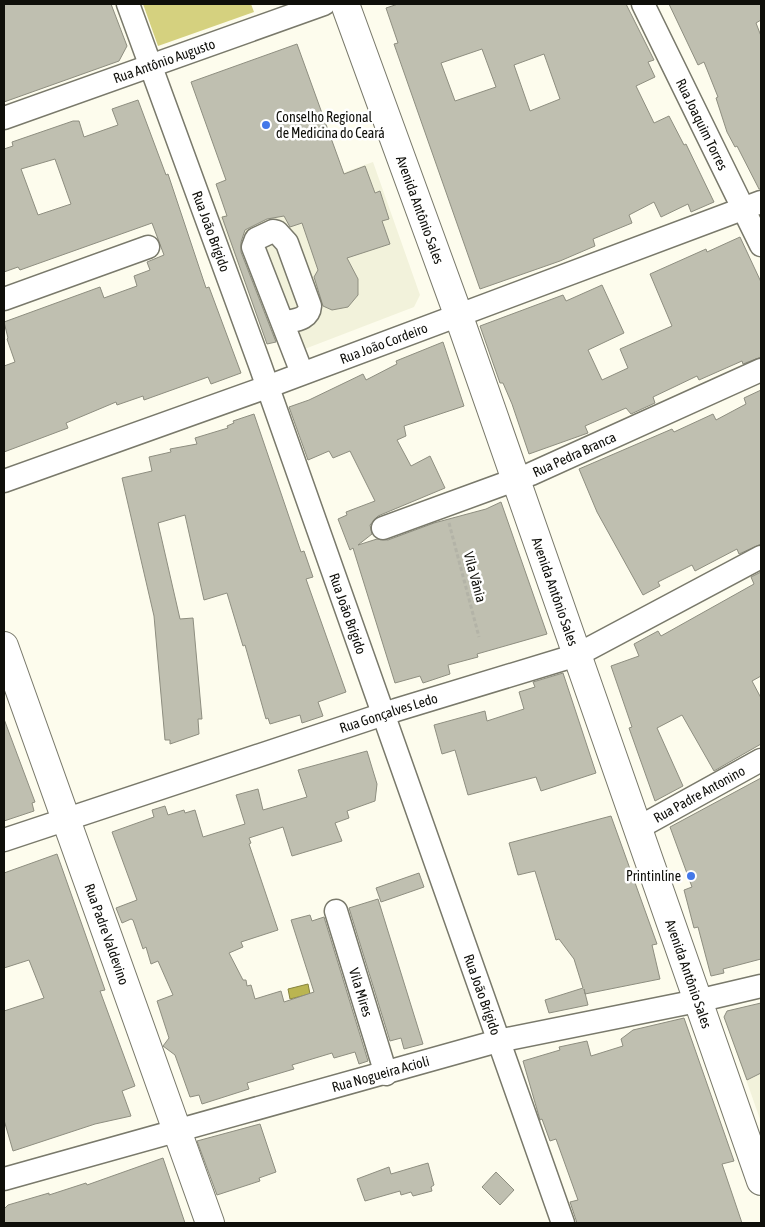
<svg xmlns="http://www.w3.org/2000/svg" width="765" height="1227" font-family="'Asap Condensed',sans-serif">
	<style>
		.built { fill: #f2f2db }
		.green { fill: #d5d17f }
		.water { fill: #bab551; stroke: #87833c }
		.building { fill: #bfbfb0; stroke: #8e8e80; fill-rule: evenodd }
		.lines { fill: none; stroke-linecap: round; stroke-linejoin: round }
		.minor-casing { stroke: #79796b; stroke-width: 25 }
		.major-casing { stroke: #79796b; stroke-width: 30 }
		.path { stroke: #b3b3a7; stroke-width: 3; stroke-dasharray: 4 2.5; stroke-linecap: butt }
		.minor { stroke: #fff; stroke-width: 22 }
		.major { stroke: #fff; stroke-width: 28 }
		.poi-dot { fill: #4378e9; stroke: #fff; stroke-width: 2 }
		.labels { text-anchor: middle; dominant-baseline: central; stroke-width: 5; stroke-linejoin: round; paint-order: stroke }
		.street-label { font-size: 14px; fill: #0f0f0a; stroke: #fff }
		.poi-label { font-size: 14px; fill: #0f0f0a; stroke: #fff; text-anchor: start }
	</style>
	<rect width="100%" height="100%" fill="#fdfced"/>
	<g class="built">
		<polygon points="373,162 420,295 414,307 302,350 281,340 267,344 220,217"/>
		<polygon points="761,1003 761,1122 724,1017 727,1011"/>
	</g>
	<polygon class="green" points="143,4 251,4 254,12 158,46"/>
	<polygon class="water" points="308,984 310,994 290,999 288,989"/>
	<g class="building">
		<polygon points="4,4 111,4 127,46 119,61 4,102"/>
		<path d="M398,4H626L654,60L648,62L655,77L636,86L654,123L669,116L684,145L686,144L714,202L691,212L688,204L661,217L654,202L629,215L632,223L593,239L595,246L560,261L480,289L394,44L398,43L386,8ZM482,49L496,87L455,101L441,63ZM544,54L560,99L530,111L514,65Z"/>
		<polygon points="669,4 761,4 761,20 756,23 761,36 761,189 759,189 737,146 735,147 727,132 716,98 718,97 704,62 698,65"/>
		<polygon points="297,44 344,174 365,166 375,193 380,191 389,219 382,221 390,244 347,258 358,279 358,295 348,307 332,310 323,306 314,277 318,270 302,223 290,227 284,216 267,219 245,230 241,242 241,252 276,342 267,344 222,217 227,216 216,184 226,180 191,82"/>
		<path d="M138,100L166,175L168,174L206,288L209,287L241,373L211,384L208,377L144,400L143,396L117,405L116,402L66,423L68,428L4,452V366L15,362L7,339L8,338L4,322L100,287L104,298L137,286L134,276L150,270L147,262L164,255L152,223L20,270L18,267L4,272V149L13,146L12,142L73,121H79L84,137L118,125L112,109ZM55,159L71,204L38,215L21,169Z"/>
		<polygon points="740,237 761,282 761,357 743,364 742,361 699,380 697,376 653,397 655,403 631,414 626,408 585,426 588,433 529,454 512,404 503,383 500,383 480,326 563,295 566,301 602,285 624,333 588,350 602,380 628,368 620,349 672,326 650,274 706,249 707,252"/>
		<polygon points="443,342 464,406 404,426 406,436 397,440 411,466 430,456 445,488 378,516 370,525 372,534 358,545 377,539 388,540 434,523 486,509 501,502 547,634 477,654 478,657 448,665 450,674 423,683 420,676 395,683 353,548 350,550 338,519 347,515 346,512 375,501 350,451 333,458 329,451 308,460 289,407 309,400 363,374 366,380 397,364 396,361"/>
		<polygon points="761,390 761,544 739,554 737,549 695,571 692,565 658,582 660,586 643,595 597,512 579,469 672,429 674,432 713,414 716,420 746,404 744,398"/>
		<polygon points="254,414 301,552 304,551 313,577 306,579 346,692 318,702 323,716 302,723 300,715 270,724 268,718 266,719 245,645 243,646 227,593 204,600 185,515 158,523 180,619 193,618 202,719 198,719 199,734 170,744 170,740 165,740 154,616 122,478 152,471 149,457 171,452 170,449 197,444 195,438 228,428 227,426 234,423 233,421"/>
		<polygon points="761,572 761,676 752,681 761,698 761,744 714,771 682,715 657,728 683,786 655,801 629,728 632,727 611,666 639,656 634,644 658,631 661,636 754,584 751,577"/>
		<polygon points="563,673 596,773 541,791 536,777 468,795 455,750 442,754 434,725 485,711 487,721 524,709 519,692 535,687 533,682"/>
		<polygon points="4,719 35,802 32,803 34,811 4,821"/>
		<polygon points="367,751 377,784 375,801 347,811 349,818 335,823 342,841 292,856 283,827 249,838 251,843 249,844 278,930 241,942 243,947 229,953 243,980 246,980 247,986 251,985 255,999 281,991 284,1002 314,992 291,920 310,915 312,921 324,917 368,1061 359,1064 355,1052 334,1058 332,1053 292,1065 294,1069 247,1083 249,1089 202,1104 199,1095 190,1097 175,1055 163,1046 169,1038 157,1001 173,995 158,961 151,964 146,947 143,949 133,920 131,919 122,923 116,908 137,900 112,832 154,817 152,810 165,806 168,815 184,810 185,813 195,810 203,837 245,824 236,795 258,789 263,810 307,797 298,770"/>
		<polygon points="761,778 761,959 723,969 724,973 711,976 698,927 694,928 684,890 692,887 670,827"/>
		<polygon points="611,816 657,944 652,945 660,979 585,994 584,989 588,1005 549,1013 545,1000 583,988 574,959 559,939 556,940 535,871 518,875 509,843"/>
		<polygon points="57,854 105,990 100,991 135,1086 122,1091 131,1116 95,1124 13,1151 4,1120 4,1011 44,998 29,960 4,968 4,873"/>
		<polygon points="419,873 424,887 381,902 376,888"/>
		<polygon points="378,899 423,1044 404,1049 401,1038 390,1041 349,908"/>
		<polygon points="761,1003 761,1073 747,1080 724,1017 727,1011"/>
		<polygon points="684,1018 734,1161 722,1164 742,1223 577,1223 570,1202 578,1200 556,1139 550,1141 542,1119 540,1120 523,1061 560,1050 559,1047 587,1041 591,1056 623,1046 621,1039 633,1030"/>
		<polygon points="260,1124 276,1172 259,1178 260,1181 217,1195 197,1141"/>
		<polygon points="163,1158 185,1223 4,1223 4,1209 8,1205 49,1193 49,1195 86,1183 87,1185"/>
		<polygon points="428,1163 434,1185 431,1187 432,1191 413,1196 411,1192 401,1195 400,1191 365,1201 357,1179 389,1167 391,1174"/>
		<polygon points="496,1172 514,1190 500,1205 482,1187"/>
	</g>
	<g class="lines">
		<defs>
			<g id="minor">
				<path id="s1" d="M128,4L260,365L563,1223"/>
				<path id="s2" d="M643,4L761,245"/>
				<path id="s3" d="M4,118L324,4"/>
				<polyline points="4,299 148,247"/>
				<path d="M283,323C294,320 309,320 310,306L287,243L277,232L273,231L256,239L253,247L302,373"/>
				<path id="s4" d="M4,481L267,387L761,202"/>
				<path id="s5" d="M383,528L531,474L761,370"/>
				<path id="s6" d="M638,828L761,760"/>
				<path id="s7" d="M4,840L396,710L577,655L761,557"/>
				<path id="s8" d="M336,911L386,1074"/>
				<path id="s9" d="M4,1179L498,1041L697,1001L761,986"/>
			</g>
			<g id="major">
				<path id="s10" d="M345,4L458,314L761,1181"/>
				<path id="s11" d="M4,646L210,1223"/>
			</g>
		</defs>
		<use href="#minor" class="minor-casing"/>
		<use href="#major" class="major-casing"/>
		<polyline class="path" points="449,523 479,637"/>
		<use href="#minor" class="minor"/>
		<use href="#major" class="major"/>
	</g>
	<g class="poi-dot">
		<circle cx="266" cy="125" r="5"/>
		<circle cx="691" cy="876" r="5"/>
	</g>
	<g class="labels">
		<g class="street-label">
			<text stroke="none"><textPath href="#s3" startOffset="170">Rua Antônio Augusto</textPath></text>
			<text stroke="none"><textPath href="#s2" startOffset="134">Rua Joaquim Torres</textPath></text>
			<text stroke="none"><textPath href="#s10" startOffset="219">Avenida Antônio Sales</textPath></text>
			<text stroke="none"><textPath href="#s1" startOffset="242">Rua João Brígido</textPath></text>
			<text stroke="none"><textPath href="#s4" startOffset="404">Rua João Cordeiro</textPath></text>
			<text stroke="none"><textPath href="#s5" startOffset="205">Rua Pedra Branca</textPath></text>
			<text transform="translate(475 577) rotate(75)">Vila Vânia</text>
			<text stroke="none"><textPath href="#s10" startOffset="624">Avenida Antônio Sales</textPath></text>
			<text stroke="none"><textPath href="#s1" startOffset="648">Rua João Brígido</textPath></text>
			<text stroke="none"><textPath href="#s7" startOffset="405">Rua Gonçalves Ledo</textPath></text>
			<text stroke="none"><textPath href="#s6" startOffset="70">Rua Padre Antonino</textPath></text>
			<text stroke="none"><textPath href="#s11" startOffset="306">Rua Padre Valdevino</textPath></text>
			<text stroke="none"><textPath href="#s10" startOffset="1029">Avenida Antônio Sales</textPath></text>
			<text stroke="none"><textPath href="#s8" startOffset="85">Vila Mires</textPath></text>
			<text stroke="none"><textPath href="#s1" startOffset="1052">Rua João Brígido</textPath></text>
			<text stroke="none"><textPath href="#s9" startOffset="391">Rua Nogueira Acioli</textPath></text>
		</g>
		<g class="poi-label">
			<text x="276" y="117">Conselho Regional<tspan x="276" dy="16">de Medicina do Ceará</tspan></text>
			<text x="681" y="876" text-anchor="end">Printinline</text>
		</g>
	</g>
	<rect width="765" height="1227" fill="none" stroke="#0f0f0a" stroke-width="10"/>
</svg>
